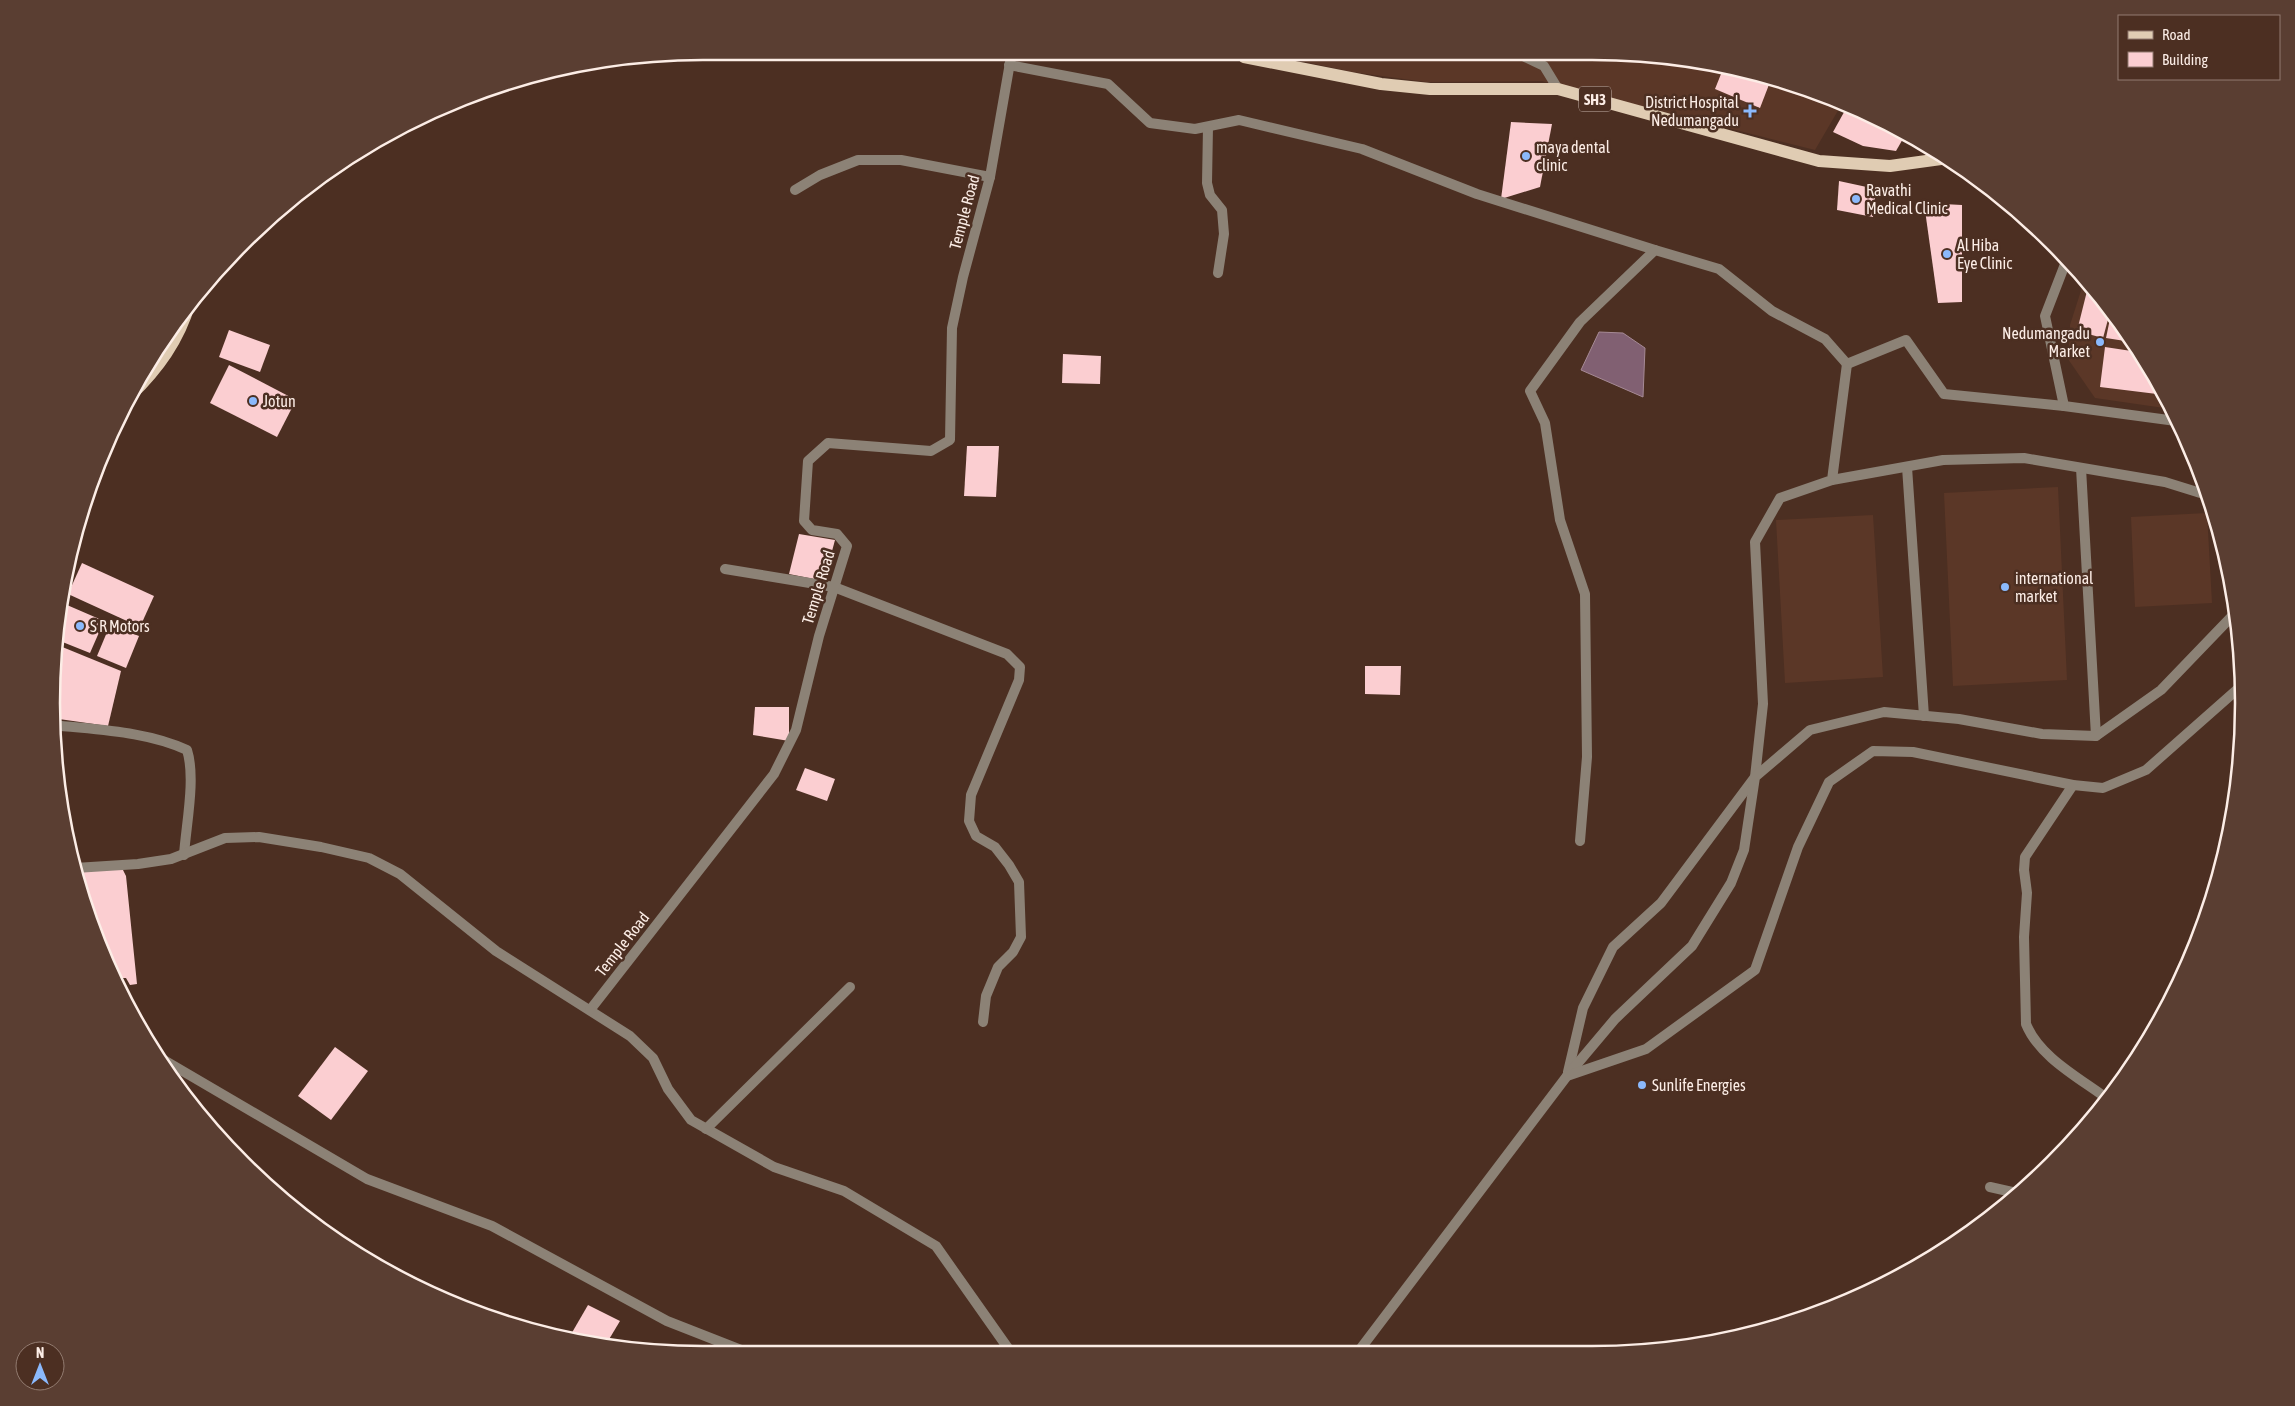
<svg xmlns="http://www.w3.org/2000/svg" width="2295" height="1406" font-family="'Asap Condensed',sans-serif">
	<style>
		.built { fill: #5b3727 }
		.water { fill: #816072; stroke: #a68a95 }
		.building { fill: #fbced1 }
		.lines { fill: none; stroke-linecap: round; stroke-linejoin: round }
		.service { stroke: #8c8276; stroke-width: 10 }
		.minor { stroke: #8c8276; stroke-width: 10 }
		.primary { stroke: #e0ccb3; stroke-width: 12 }
		.poi-dot { fill: #8bb9fc; stroke: #4c2f22; stroke-width: 2 }
		.labels { text-anchor: middle; dominant-baseline: central; stroke-width: 5; stroke-linejoin: round; paint-order: stroke }
		.shield { fill: #4c2f22; stroke: #c7b4ab; stroke-width: 1 }
		.shield-label { font-size: 15px; font-weight: bold; fill: #fcede6 }
		.poi-label { font-size: 16px; fill: #fcede6; stroke: #4c2f22; text-anchor: start }
		.street-label { font-size: 16px; fill: #fcede6; stroke: #4c2f22 }
		.rim { fill: none; stroke: #fcede6; stroke-width: 2.5 }
	</style>
	<rect width="100%" height="100%" fill="#4c2f22"/>
	<g class="built">
		<polygon points="1282,57 1677,57 1843,102 1815,150 1542,81 1426,82 1352,72"/>
		<polygon points="2085,278 2156,377 2171,409 2095,398 2068,359 2070,325"/>
		<polygon points="2058,487 2067,680 1953,686 1944,493"/>
		<polygon points="2207,513 2212,603 2135,607 2131,517"/>
		<polygon points="1873,515 1883,677 1785,683 1776,520"/>
	</g>
	<polygon class="water" points="1599,332 1623,333 1645,348 1643,397 1581,370"/>
	<g class="building">
		<polygon points="1723,69 1770,82 1760,108 1715,89"/>
		<polygon points="1848,105 1904,137 1896,151 1863,146 1833,132"/>
		<polygon points="1511,122 1552,124 1540,187 1501,199"/>
		<polygon points="1839,181 1876,189 1873,217 1837,210"/>
		<polygon points="1924,203 1962,205 1962,302 1938,303"/>
		<polygon points="2089,283 2110,312 2103,338 2077,331"/>
		<polygon points="2111,314 2126,335 2125,341 2106,338"/>
		<polygon points="229,330 270,345 260,372 219,357"/>
		<polygon points="2105,347 2138,352 2156,377 2165,395 2100,387"/>
		<polygon points="1063,354 1101,356 1100,384 1062,383"/>
		<polygon points="229,365 296,400 277,437 210,403"/>
		<polygon points="967,446 999,446 996,497 964,496"/>
		<polygon points="799,534 835,540 824,581 789,574"/>
		<polygon points="82,563 154,596 140,627 68,594"/>
		<polygon points="67,605 104,621 90,653 55,639 56,632"/>
		<polygon points="110,625 139,636 126,668 97,656"/>
		<polygon points="55,644 121,671 108,726 52,718 51,703"/>
		<polygon points="1365,666 1401,666 1400,695 1365,694"/>
		<polygon points="755,707 789,707 789,741 753,735"/>
		<polygon points="805,768 835,779 827,801 796,790"/>
		<polygon points="79,868 123,870 126,876 137,984 130,985 126,978 118,978 86,912 76,870"/>
		<polygon points="335,1047 368,1071 331,1120 298,1096"/>
		<polygon points="588,1305 620,1321 605,1346 570,1336"/>
	</g>
	<g class="lines">
		<g class="service">
			<polyline points="1907,467 1924,716"/>
			<polyline points="2081,468 2096,736"/>
			<polyline points="1832,480 1943,460 2024,458 2165,482 2210,496"/>
			<polyline points="1568,1072 1583,1008 1613,947 1661,903 1755,777 1763,704 1755,542 1780,498 1832,480 1847,364"/>
			<polyline points="1567,1076 1615,1019 1692,946 1731,883 1744,850 1755,777 1810,730 1884,712 1959,719 2042,734 2096,736 2161,690 2237,611"/>
		</g>
		<g class="minor">
			<polyline points="1525,57 1544,66 1558,89"/>
			<polyline points="1009,65 1108,84 1150,123 1195,129 1239,120 1362,149 1477,194 1655,250"/>
			<polyline points="1208,127 1207,183 1210,195 1222,210 1224,234 1218,273"/>
			<polyline points="795,190 820,175 858,160 901,160 990,177"/>
			<polyline points="2067,259 2045,316 2064,406 2176,421"/>
			<polyline points="725,569 834,587 1007,654 1020,667 1019,680 971,795 969,821 976,836 995,847 1009,865 1019,882 1021,937 1013,952 998,967 986,996 983,1022"/>
			<path d="M53,725C97,730 146,731 187,750C196,778 186,825 184,855"/>
			<path d="M2073,785L2025,857L2024,870L2027,893L2024,937L2026,1024C2040,1058 2080,1078 2109,1100"/>
			<polyline points="1580,841 1587,757 1585,594 1560,520 1545,423 1530,391 1580,322 1655,250 1719,269 1772,311 1825,339 1847,364 1906,340 1944,394 2064,406"/>
			<polyline points="75,868 138,864 171,859 225,838 259,837 321,847 369,858 400,874 496,951 630,1036 653,1058 668,1089 691,1120 774,1167 844,1191 936,1246 1010,1351"/>
			<polyline points="590,1010 774,774 796,730 819,636 847,546 837,534 812,530 804,521 808,461 828,443 931,451 950,440 952,328 963,277 990,177 1011,57"/>
			<polyline points="157,1056 367,1179 492,1226 667,1321 741,1350"/>
			<polyline points="706,1129 850,987"/>
			<polyline points="1990,1187 2021,1194"/>
			<polyline points="1358,1352 1567,1076 1646,1049 1755,970 1798,847 1829,782 1873,751 1913,752 2073,785 2103,788 2146,770 2240,687"/>
		</g>
		<g class="primary">
			<polyline points="1244,57 1381,84 1430,89 1558,89 1819,161 1890,166 1941,159"/>
			<path d="M130,396C158,369 179,340 190,302"/>
		</g>
	</g>
	<g class="poi-dot">
		<path d="M1747.5 103.5h5v5h5v5h-5v5h-5v-5h-5v-5h5z"/>
		<circle cx="1526" cy="156" r="5"/>
		<circle cx="1856" cy="199" r="5"/>
		<circle cx="1947" cy="254" r="5"/>
		<circle cx="2100" cy="342" r="5"/>
		<circle cx="253" cy="401" r="5"/>
		<circle cx="2005" cy="587" r="5"/>
		<circle cx="80" cy="626" r="5"/>
		<circle cx="1642" cy="1085" r="5"/>
	</g>
	<g class="labels">
		<rect class="shield" x="1579" y="86.5" width="32" height="25" rx="4"/>
		<g class="shield-label">
			<text x="1595" y="99">SH3</text>
		</g>
		<g class="poi-label">
			<text x="1739" y="102" text-anchor="end">District Hospital<tspan x="1739" dy="18">Nedumangadu</tspan></text>
			<text x="1536" y="147">maya dental<tspan x="1536" dy="18">clinic</tspan></text>
			<text x="1866" y="190">Ravathi<tspan x="1866" dy="18">Medical Clinic</tspan></text>
			<text x="1957" y="245">Al Hiba<tspan x="1957" dy="18">Eye Clinic</tspan></text>
			<text x="2090" y="333" text-anchor="end">Nedumangadu<tspan x="2090" dy="18">Market</tspan></text>
			<text x="263" y="401">Jotun</text>
			<text x="2015" y="578">international<tspan x="2015" dy="18">market</tspan></text>
			<text x="90" y="626">S R Motors</text>
			<text x="1652" y="1085">Sunlife Energies</text>
		</g>
		<g class="street-label">
			<text transform="translate(964 212) rotate(-75)">Temple Road</text>
			<text transform="translate(818 587) rotate(-73)">Temple Road</text>
			<text transform="translate(622 944) rotate(-52)">Temple Road</text>
		</g>
	</g>
	<path d="M0 0H2295V1406H0ZM703 60H1592A643 643 0 0 1 2235 703V703A643 643 0 0 1 1592 1346H703A643 643 0 0 1 60 703V703A643 643 0 0 1 703 60Z" fill="#5a3e32" fill-rule="evenodd"/>
	<path class="rim" d="M703 60H1592A643 643 0 0 1 2235 703V703A643 643 0 0 1 1592 1346H703A643 643 0 0 1 60 703V703A643 643 0 0 1 703 60Z"/>
	<rect x="2118" y="15" width="162" height="65" fill="#4c2f22" stroke="#927b70"/>
	<rect x="2128" y="31" width="25" height="8" fill="#e0ccb3" stroke="#927b70"/>
	<text x="2162" y="40" font-size="15" fill="#fcede6">Road</text>
	<rect x="2128" y="52" width="25" height="15" fill="#fbced1" stroke="#927b70"/>
	<text x="2162" y="65" font-size="15" fill="#fcede6">Building</text>
	<g transform="translate(40 1366)"><circle r="24" fill="#4c2f22" stroke="#927b70"/>
	<path d="M0-4L9 19L0 12L-9 19Z" fill="#8bb9fc"/>
	<text y="-8" font-size="14" font-weight="bold" text-anchor="middle" fill="#fcede6">N</text>
	</g>
</svg>
